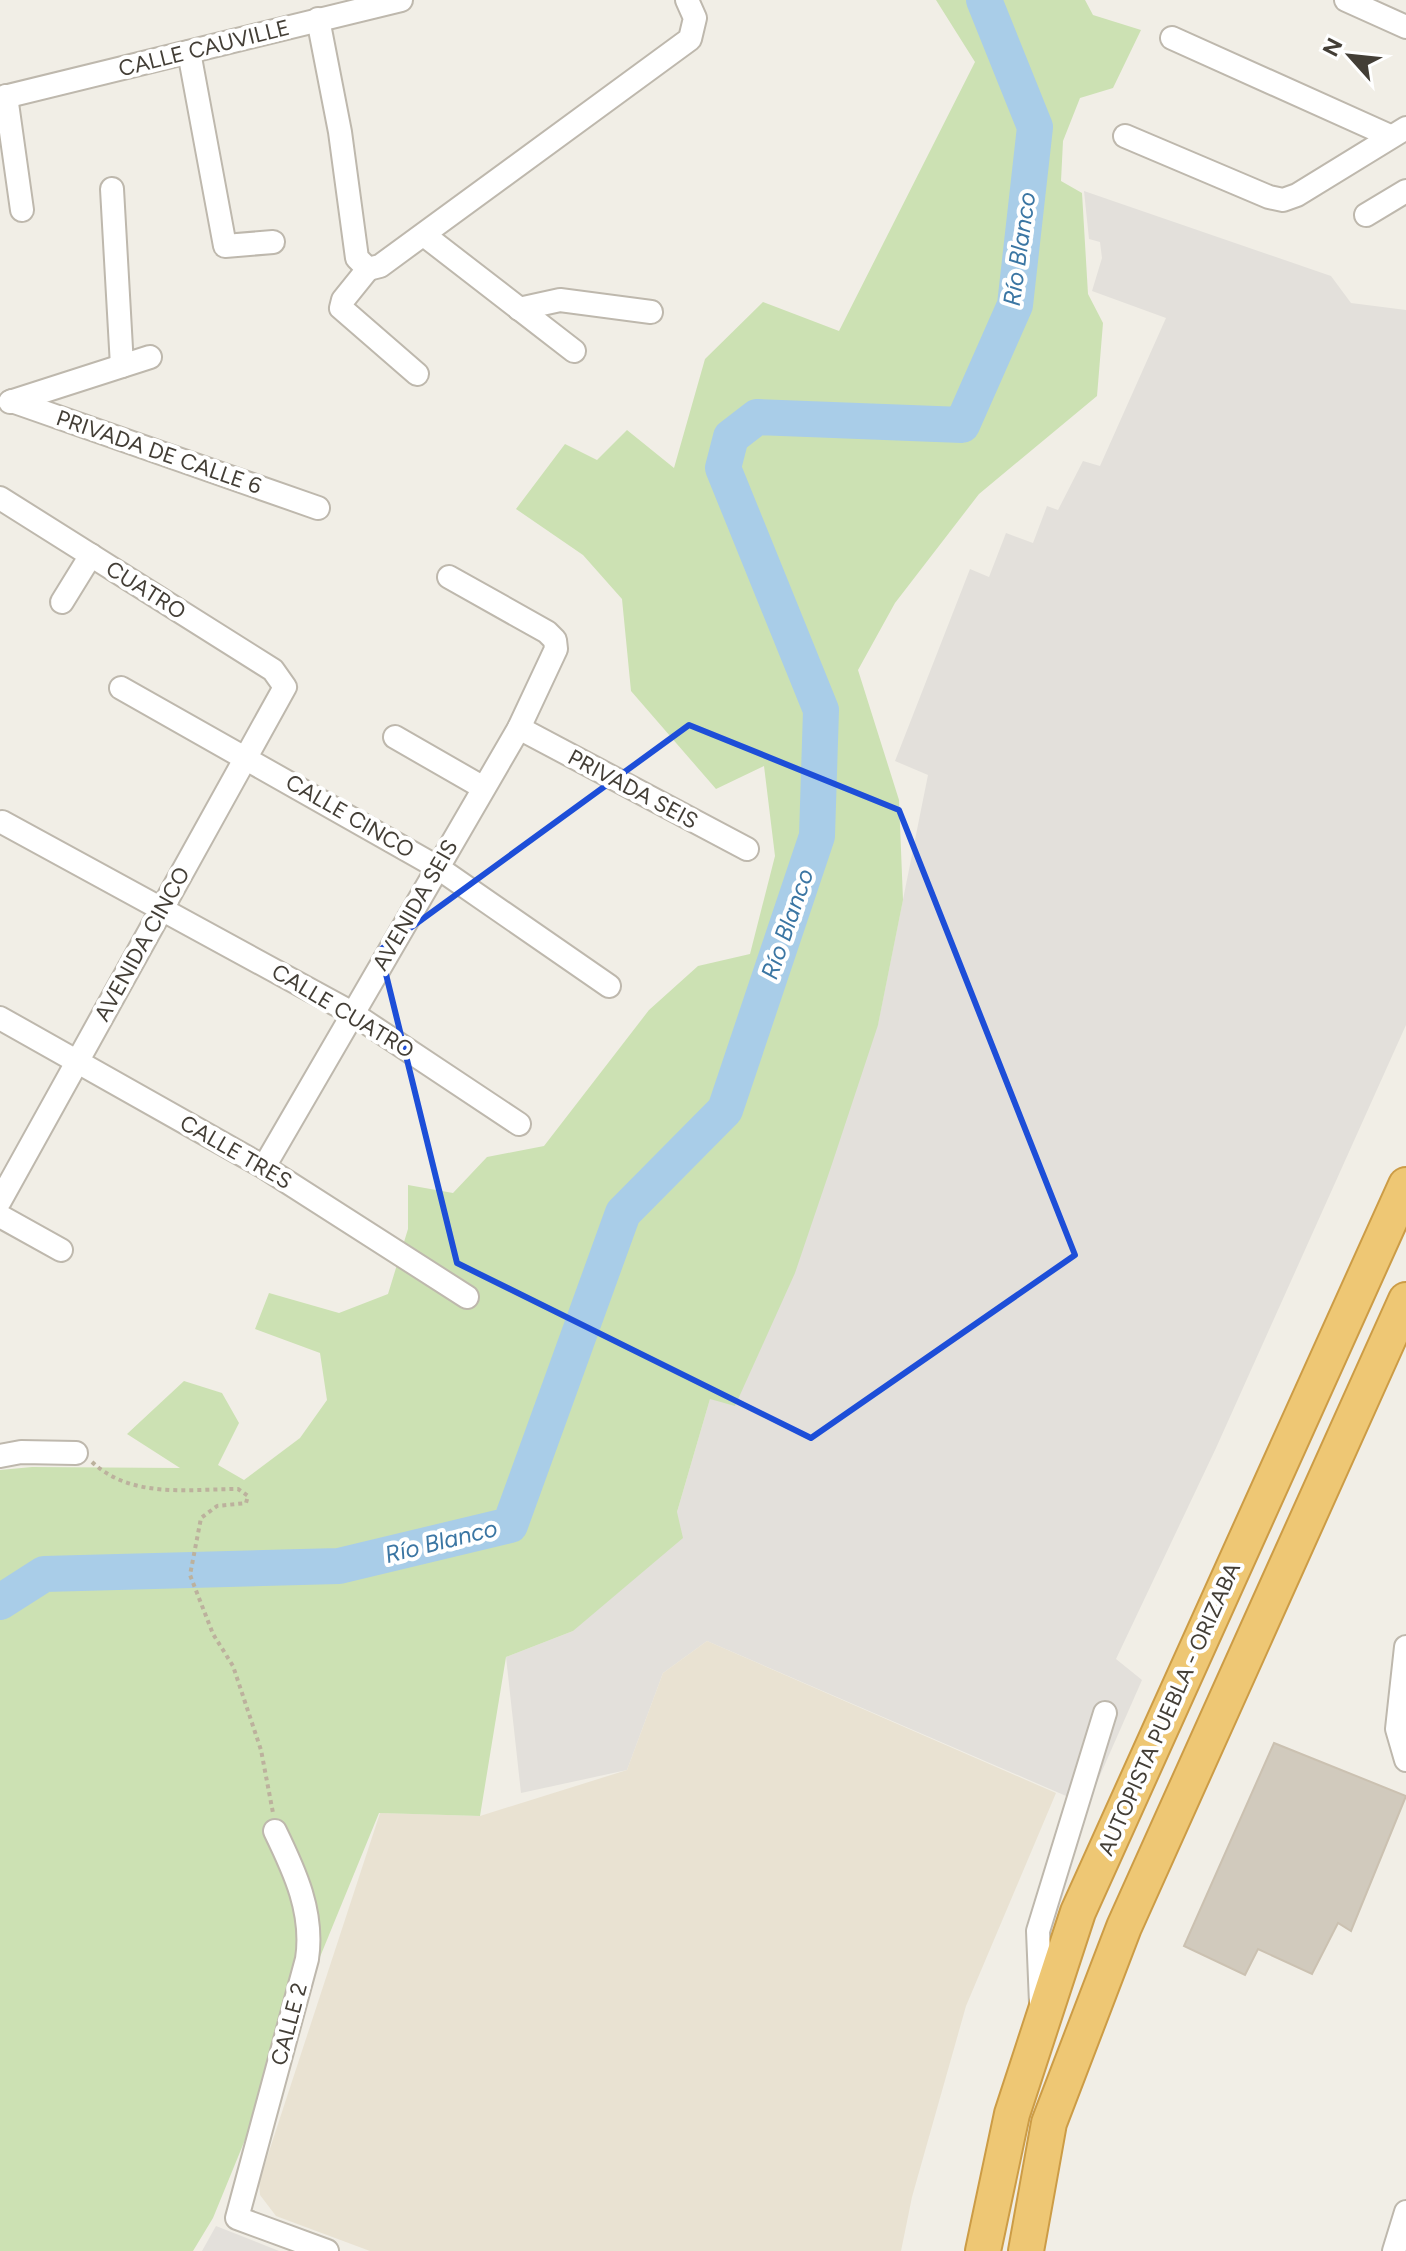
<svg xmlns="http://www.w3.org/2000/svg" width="1406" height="2251" font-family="Figtree,sans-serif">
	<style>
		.industrial { fill: #e3e0db }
		.education { fill: #e9e2d2 }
		.green { fill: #cce1b3 }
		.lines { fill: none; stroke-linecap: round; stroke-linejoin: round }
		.river { stroke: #a9cde8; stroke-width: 36 }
		.building { fill: #d1cabd; stroke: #cbc1b1; stroke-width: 2 }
		.minor-casing { stroke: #beb8ad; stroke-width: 26 }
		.highway-casing { stroke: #cc9c46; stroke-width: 38 }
		.path { stroke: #bcb19d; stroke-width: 4; stroke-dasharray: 4 4; stroke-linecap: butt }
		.minor { stroke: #fff; stroke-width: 22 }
		.highway { stroke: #eec774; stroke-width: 34 }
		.marked { fill: none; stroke: #1d4ed8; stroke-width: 6; stroke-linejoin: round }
		.labels { text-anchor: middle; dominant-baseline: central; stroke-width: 8; stroke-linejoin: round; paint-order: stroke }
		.street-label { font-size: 22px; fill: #433e36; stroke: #fff }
		.water-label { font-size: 24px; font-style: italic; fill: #3b76a3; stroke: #fff }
	</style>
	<rect width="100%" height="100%" fill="#f1eee6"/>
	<g class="industrial">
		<polygon points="1084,191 1331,276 1351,303 1406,310 1406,1025 1216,1448 1116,1659 1142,1680 1087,1805 707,1641 663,1673 627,1770 521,1793 506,1657 573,1631 677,1512 710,1399 878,1024 928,775 895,761 970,569 989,577 1006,533 1033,543 1047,506 1058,510 1083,461 1100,466 1166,318 1092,291 1102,258 1100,242 1089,239"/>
		<polygon points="216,2226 279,2251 202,2251"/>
	</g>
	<polygon class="education" points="707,1641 1056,1793 966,2006 912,2197 901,2251 370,2251 276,2216 260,2195 259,2182 380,1813 480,1816 627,1770 663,1673"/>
	<polygon class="green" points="936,0 1085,0 1093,15 1141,30 1113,88 1080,98 1063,141 1061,181 1082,193 1088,294 1103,323 1097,396 979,494 895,603 858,670 899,800 903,900 878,1025 833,1161 795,1273 735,1406 710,1399 677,1512 683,1538 573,1631 506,1657 480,1816 379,1813 213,2218 193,2251 0,2251 0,1470 32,1467 180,1468 127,1434 184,1381 222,1393 239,1423 218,1465 244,1480 300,1438 327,1400 320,1353 255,1329 269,1293 339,1313 388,1294 408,1229 408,1185 453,1193 487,1157 544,1146 649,1010 698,966 750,954 775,856 764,766 716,789 631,691 622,599 583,555 516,509 565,444 597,460 627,430 674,468 705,359 763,302 839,331 975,62"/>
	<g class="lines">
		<polyline class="river" points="0,1602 44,1574 339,1566 510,1525 623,1213 725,1110 817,836 821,710 723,468 731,437 757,417 962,425 1015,305 1035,127 984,0"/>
	</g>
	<polygon class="building" points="1274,1743 1406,1796 1351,1931 1338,1923 1312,1974 1258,1949 1245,1975 1184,1946"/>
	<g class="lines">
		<defs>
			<g id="minor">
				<polyline points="1346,0 1406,27"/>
				<polyline points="318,19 340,132 357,258 368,269"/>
				<polyline points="1172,38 1390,136"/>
				<polyline points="189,52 225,246 273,242"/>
				<polyline points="6,96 22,210"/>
				<polyline points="0,98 401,0"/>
				<polyline points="1125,136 1269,197 1283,200 1297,195 1406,128"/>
				<polyline points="112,189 122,366"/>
				<polyline points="1366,215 1406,191"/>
				<polyline points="424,235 574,351"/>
				<polyline points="368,269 380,266 690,39 695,18 687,0"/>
				<polyline points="368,269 343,300 341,308 417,374"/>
				<polyline points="519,309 560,300 651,312"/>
				<polyline points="12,401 318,508"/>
				<polyline points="10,402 150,357"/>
				<polyline points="0,498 273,670 285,687 0,1201"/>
				<polyline points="62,602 91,555"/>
				<polyline points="121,688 437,867 609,986"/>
				<polyline points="519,728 747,849"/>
				<polyline points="395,737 482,787"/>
				<polyline points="2,822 352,1013 519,1124"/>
				<polyline points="0,1018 264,1167 467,1297"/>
				<polyline points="264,1167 519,728 556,649 555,640 547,632 449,577"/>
				<polyline points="0,1216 61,1250"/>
				<polyline points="0,1456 21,1452 76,1453"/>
				<polyline points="1406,1647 1397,1729 1406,1760"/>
				<path d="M275,1831C295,1872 314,1913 307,1959L237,2218L327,2251"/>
				<polyline points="1041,2003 1038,1931 1105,1713"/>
				<polyline points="1394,2251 1406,2212"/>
			</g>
			<g id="highway">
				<polyline points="983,2251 1012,2114 1078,1912 1406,1185"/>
				<polyline points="1026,2251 1049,2123 1124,1927 1406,1300"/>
			</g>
		</defs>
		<use href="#minor" class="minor-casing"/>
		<use href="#highway" class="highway-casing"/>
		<path class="path" d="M92,1462C132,1499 187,1489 238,1489L248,1496L246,1503L217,1506L201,1518L190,1575L213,1634L233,1666L261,1750L273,1813"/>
		<use href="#minor" class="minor"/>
		<use href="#highway" class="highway"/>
	</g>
	<path class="marked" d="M689,725L899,810L1075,1255L811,1438L457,1263L380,950Z"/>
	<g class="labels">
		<g class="street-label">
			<text transform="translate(204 48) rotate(-14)">CALLE CAUVILLE</text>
			<text transform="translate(159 452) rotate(19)">PRIVADA DE CALLE 6</text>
			<text transform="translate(146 590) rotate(32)">CUATRO</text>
			<text transform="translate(633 789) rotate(28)">PRIVADA SEIS</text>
			<text transform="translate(350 816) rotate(30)">CALLE CINCO</text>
			<text transform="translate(415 905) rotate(-60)">AVENIDA SEIS</text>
			<text transform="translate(142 944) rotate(-61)">AVENIDA CINCO</text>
			<text transform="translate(343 1011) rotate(31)">CALLE CUATRO</text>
			<text transform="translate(236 1152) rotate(30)">CALLE TRES</text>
			<text transform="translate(1169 1709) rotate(-66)">AUTOPISTA PUEBLA - ORIZABA</text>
			<text transform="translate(289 2024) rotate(-75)">CALLE 2</text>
		</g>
		<g class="water-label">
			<text transform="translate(1019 249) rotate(-82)">Río Blanco</text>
			<text transform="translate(787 924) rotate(-71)">Río Blanco</text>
			<text transform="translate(441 1541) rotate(-14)">Río Blanco</text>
		</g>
	</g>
	<g transform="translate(1350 56) rotate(297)" stroke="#ffffff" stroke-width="6" paint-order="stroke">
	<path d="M0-6L14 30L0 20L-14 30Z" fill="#433e36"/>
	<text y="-12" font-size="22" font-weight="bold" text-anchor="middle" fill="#433e36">N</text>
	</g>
</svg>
